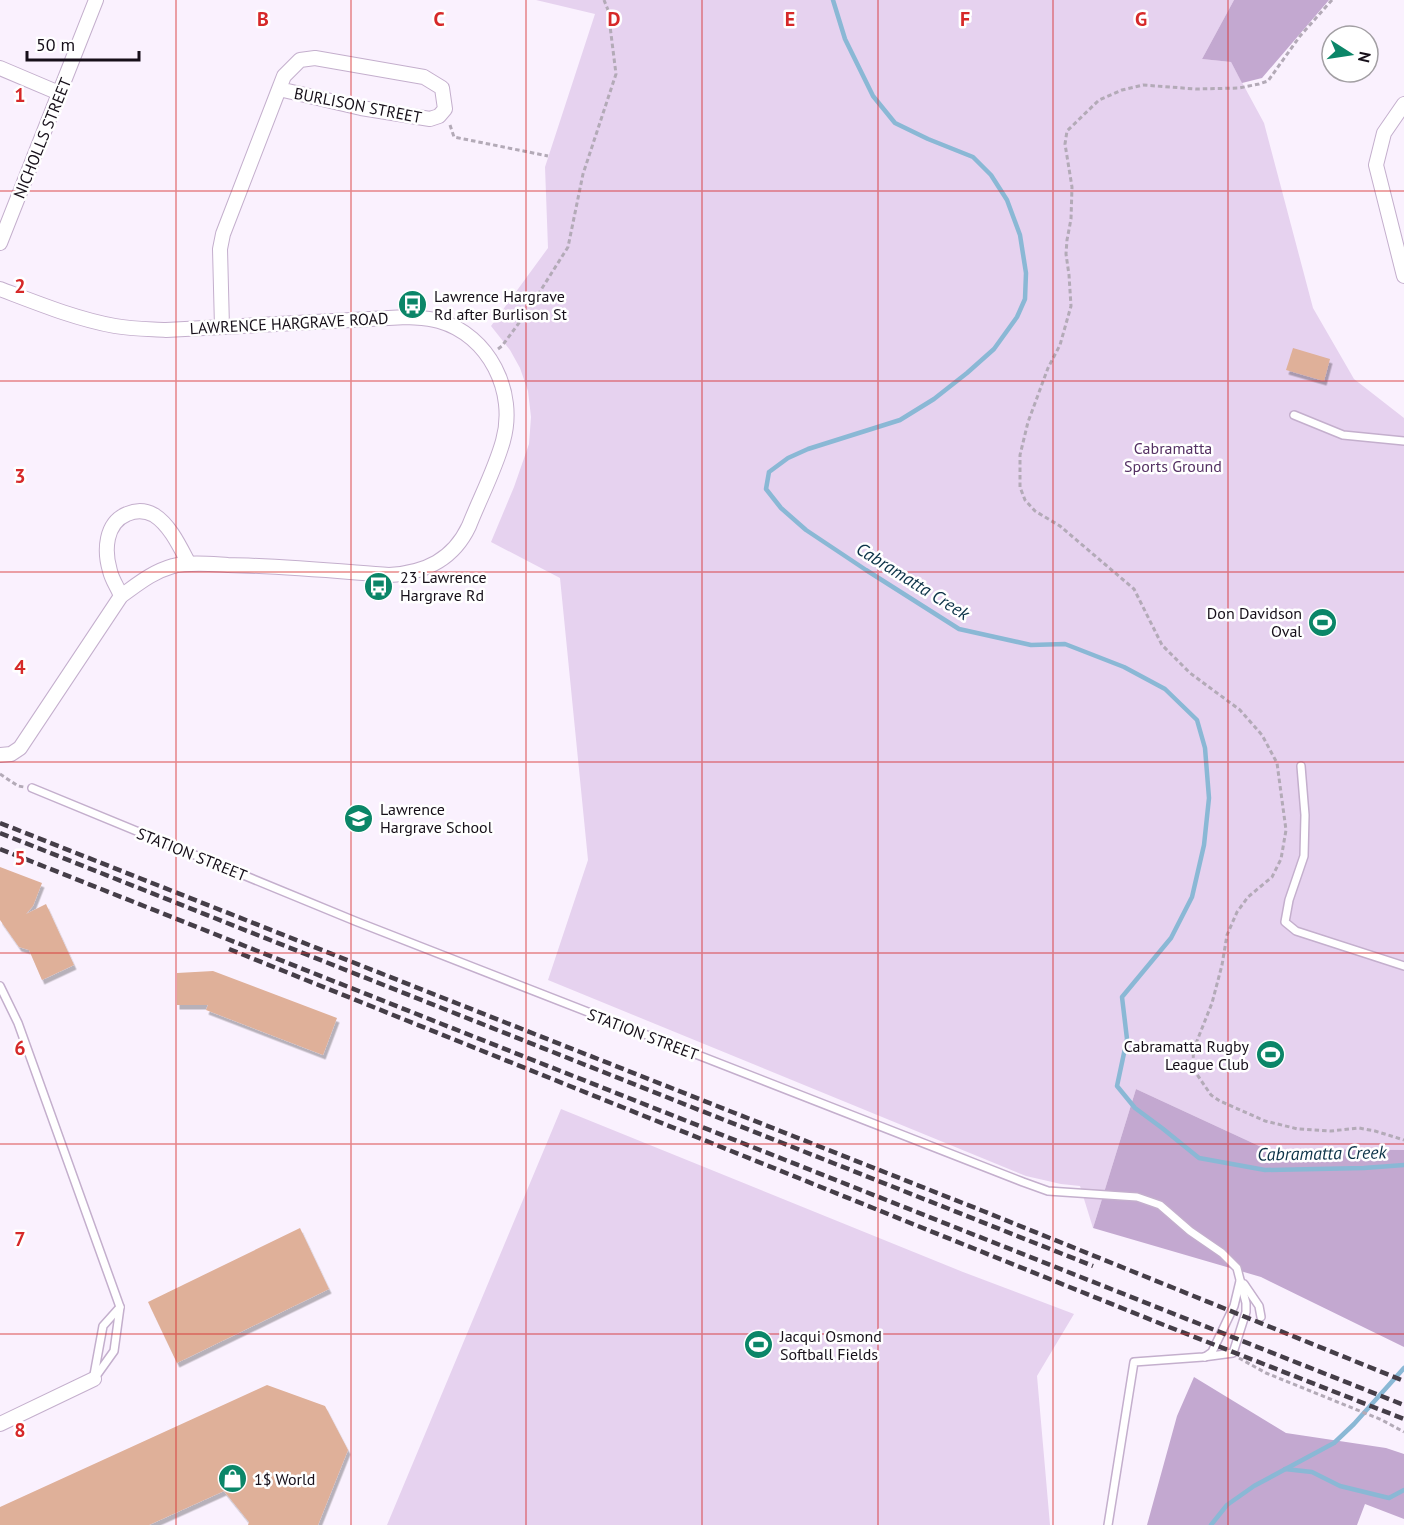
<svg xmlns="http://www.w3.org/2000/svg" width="1404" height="1525" font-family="'PT Sans',sans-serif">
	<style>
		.green { fill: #e6d2ef }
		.forest { fill: #c3a8d0 }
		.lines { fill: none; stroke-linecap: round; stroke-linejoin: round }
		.stream { stroke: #8ab8d5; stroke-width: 4.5 }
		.building { fill: #dfb099; filter: url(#shadow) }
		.lane-casing { stroke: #c4afcd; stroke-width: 10 }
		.street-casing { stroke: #c4afcd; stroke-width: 16 }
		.path { stroke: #b3aab7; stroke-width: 3; stroke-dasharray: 4.5 3; stroke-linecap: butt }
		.lane { stroke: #fff; stroke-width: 7 }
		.street { stroke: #fff; stroke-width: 14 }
		.rail { stroke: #453e48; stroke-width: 4.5; stroke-dasharray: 9 4.5; stroke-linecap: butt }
		.grid { fill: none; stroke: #d62828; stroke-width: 1.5; stroke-opacity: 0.55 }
		.labels { text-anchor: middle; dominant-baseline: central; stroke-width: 5; stroke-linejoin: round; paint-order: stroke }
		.street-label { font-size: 16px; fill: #160f19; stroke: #fff }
		.poi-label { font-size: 16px; fill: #160f19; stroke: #fff; text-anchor: start }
		.park-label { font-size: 16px; fill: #553164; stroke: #fff }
		.water-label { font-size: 18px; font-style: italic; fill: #0c3348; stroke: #fff }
		.grid-label { font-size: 20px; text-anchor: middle; font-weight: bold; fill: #d62828; stroke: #fff; stroke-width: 5; stroke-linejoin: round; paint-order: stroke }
	</style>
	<defs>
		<filter id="shadow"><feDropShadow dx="2.5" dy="4.5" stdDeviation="0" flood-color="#0004"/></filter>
	</defs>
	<rect width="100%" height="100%" fill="#faf1fe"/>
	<g class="green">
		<polygon points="536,0 1234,0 1202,59 1231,62 1264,123 1313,308 1354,379 1404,418 1404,1150 1305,1149 1270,1151 1136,1089 1093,1228 1080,1186 1061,1184 1026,1176 548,980 588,860 560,578 491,542 514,487 529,444 531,417 528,391 520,368 510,350 491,326 548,248 545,167 595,14"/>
		<polygon points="561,1109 963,1272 1074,1314 1037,1376 1050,1525 387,1525"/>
	</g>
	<g class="forest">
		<polygon points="1234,0 1329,0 1262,78 1242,83 1231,62 1202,59"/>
		<polygon points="1136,1089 1270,1151 1305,1149 1404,1150 1404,1347 1261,1277 1093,1228"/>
		<polygon points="1194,1377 1286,1433 1386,1448 1404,1454 1404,1519 1365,1504 1357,1525 1147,1525 1177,1416"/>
	</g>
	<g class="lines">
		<g class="stream">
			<polyline points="833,0 845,39 873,96 895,123 928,139 973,157 991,175 1007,200 1020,235 1026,273 1025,299 1017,317 994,349 967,373 934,399 900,420 808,449 788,458 769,472 766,489 781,508 806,530 866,570 959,629 1031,645 1065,644 1124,667 1165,689 1197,720 1205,748 1209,798 1204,845 1192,897 1171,938 1122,997 1127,1039 1117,1086 1135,1108 1162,1128 1199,1158 1265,1170 1364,1168 1404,1165"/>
			<polyline points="1285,1469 1312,1472 1340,1486 1389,1498 1404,1490"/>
			<polyline points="1211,1525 1227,1505 1254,1486 1334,1443 1354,1424 1404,1368"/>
		</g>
	</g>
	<g class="building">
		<polygon points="1293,348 1330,359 1324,381 1286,370"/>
		<polygon points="0,867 42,883 33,906 26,914 46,904 74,965 42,980 29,950 19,947 0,920"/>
		<polygon points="213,971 337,1018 323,1055 206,1010 208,1005 177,1005 177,973"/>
		<polygon points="300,1228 329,1289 177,1363 148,1302"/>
		<polygon points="267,1385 325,1406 348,1450 318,1525 248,1525 249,1522 224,1491 149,1525 0,1525 0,1507"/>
	</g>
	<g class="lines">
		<defs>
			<g id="lane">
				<polyline points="1294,415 1343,435 1404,441"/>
				<polyline points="1301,766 1305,815 1304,856 1289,900 1285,922 1296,931 1404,966"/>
				<polyline points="32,788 355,921 1023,1182 1048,1191 1137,1197 1160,1205 1190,1231 1222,1253 1237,1268 1246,1303 1246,1312 1233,1353 1203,1357 1134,1362 1108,1525"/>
				<polyline points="0,986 18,1023 120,1307 114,1351 94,1379"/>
				<polyline points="1244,1284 1259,1306 1261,1317"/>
				<polyline points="1205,1357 1212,1352 1234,1306 1240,1281"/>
				<polyline points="94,1375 103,1326 120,1307"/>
			</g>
			<g id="street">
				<polyline points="0,68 59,93"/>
				<polyline points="1404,104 1384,133 1376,165 1404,276"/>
				<polyline points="0,243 96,0"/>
				<path d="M0,289C37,303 76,319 115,326C132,329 149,329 166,330L407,317C418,318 428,318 439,321C489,335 517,392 503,441C495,470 480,498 469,526C453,560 425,573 389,575C335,571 281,566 228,565C210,564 190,562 173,566C152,572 138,584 121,596L20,748L11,754L0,755"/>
				<polyline points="222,327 220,249 223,234 279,89 284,76 300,60 315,58 424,77 442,88 445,109 439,116 430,119 361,108 279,89"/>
				<path d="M121,596C118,588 112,580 110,571C104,551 105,523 127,514C136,510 145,510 154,515C170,525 180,547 189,564"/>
				<polyline points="0,1424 94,1379"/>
			</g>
		</defs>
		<use href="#lane" class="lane-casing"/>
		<use href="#street" class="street-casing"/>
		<g class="path">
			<polyline points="1332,0 1300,36 1268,81 1259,84 1239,88 1196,89 1143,85 1122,90 1099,100 1067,131 1065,144 1072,187 1071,219 1067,240 1066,254 1069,275 1071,306 1060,345 1048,368 1028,422 1020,455 1020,487 1025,500 1035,511 1060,526 1134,589 1162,645 1190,673 1240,710 1262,735 1277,763 1286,830 1281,859 1272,877 1248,897 1237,912 1227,935 1222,965 1212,1003 1193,1051 1194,1070 1211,1095 1220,1101 1265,1121 1298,1129 1331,1131 1359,1128 1375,1131 1404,1140"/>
			<polyline points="450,125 454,137 548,156"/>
			<polyline points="498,349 502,346 527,312 568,247 583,174 616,74 608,10 604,0"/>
			<polyline points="0,774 18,786 24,787"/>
			<polyline points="1239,1358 1266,1373 1382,1420 1404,1432"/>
		</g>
		<use href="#lane" class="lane"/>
		<use href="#street" class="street"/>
		<g class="rail">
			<polyline points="0,823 983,1211 1404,1381"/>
			<polyline points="0,833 1093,1266"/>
			<polyline points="0,849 1404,1405"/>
			<polyline points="229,949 1164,1325 1404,1419"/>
		</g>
	</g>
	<path class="grid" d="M176,0V1525M351,0V1525M526,0V1525M702,0V1525M878,0V1525M1053,0V1525M1228,0V1525M0,191H1404M0,381H1404M0,572H1404M0,762H1404M0,953H1404M0,1144H1404M0,1334H1404"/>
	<defs>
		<symbol id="bus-disc" viewBox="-11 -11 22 22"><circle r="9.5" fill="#0b8668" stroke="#fff"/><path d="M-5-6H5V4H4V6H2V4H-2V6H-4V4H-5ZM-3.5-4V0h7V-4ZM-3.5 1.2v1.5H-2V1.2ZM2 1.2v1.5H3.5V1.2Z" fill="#fff"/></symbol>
		<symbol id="stadium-disc" viewBox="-11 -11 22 22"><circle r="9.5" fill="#0b8668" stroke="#fff"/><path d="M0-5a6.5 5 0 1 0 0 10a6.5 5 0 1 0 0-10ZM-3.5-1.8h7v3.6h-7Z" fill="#fff"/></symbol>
		<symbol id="school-disc" viewBox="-11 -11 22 22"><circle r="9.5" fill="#0b8668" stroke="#fff"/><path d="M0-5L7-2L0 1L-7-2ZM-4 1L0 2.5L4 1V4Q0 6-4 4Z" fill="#fff"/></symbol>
		<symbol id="shop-disc" viewBox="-11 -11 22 22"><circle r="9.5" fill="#0b8668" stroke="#fff"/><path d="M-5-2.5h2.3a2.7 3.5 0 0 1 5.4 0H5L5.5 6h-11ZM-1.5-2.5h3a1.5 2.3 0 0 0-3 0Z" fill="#fff"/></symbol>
	</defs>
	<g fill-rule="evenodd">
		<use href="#bus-disc" x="396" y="288" width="33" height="33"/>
		<use href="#bus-disc" x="362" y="570" width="33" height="33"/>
		<use href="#stadium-disc" x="1306" y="606" width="33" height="33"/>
		<use href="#school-disc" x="342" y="802" width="33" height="33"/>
		<use href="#stadium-disc" x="1254" y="1038" width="33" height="33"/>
		<use href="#stadium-disc" x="742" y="1328" width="33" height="33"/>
		<use href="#shop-disc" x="216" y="1462" width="33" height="33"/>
	</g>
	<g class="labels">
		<g class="street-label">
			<text transform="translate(358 105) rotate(11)">BURLISON STREET</text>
			<text transform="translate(42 138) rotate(-68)">NICHOLLS STREET</text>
			<text transform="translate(289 323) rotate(-3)">LAWRENCE HARGRAVE ROAD</text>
			<text transform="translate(192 854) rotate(22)">STATION STREET</text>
			<text transform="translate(643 1034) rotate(21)">STATION STREET</text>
		</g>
		<g class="poi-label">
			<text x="434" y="296">Lawrence Hargrave<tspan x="434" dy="18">Rd after Burlison St</tspan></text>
			<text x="400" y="577">23 Lawrence<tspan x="400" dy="18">Hargrave Rd</tspan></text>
			<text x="1302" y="613" text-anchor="end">Don Davidson<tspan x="1302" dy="18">Oval</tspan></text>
			<text x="380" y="809">Lawrence<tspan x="380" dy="18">Hargrave School</tspan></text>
			<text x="1249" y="1046" text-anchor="end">Cabramatta Rugby<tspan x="1249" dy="18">League Club</tspan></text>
			<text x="780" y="1336">Jacqui Osmond<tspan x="780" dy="18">Softball Fields</tspan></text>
			<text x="254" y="1479">1$ World</text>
		</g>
		<g class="park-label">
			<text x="1173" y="448">Cabramatta<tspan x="1173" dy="18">Sports Ground</tspan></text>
		</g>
		<g class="water-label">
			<text transform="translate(913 581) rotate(32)">Cabramatta Creek</text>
			<text transform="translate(1322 1153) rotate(-1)">Cabramatta Creek</text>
		</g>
	</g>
	<g class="grid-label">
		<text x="263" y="26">B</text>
		<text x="439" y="26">C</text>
		<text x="614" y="26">D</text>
		<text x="790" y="26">E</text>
		<text x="965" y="26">F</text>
		<text x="1141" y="26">G</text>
		<text x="20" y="102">1</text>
		<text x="20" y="293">2</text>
		<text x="20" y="483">3</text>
		<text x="20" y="674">4</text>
		<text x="20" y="865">5</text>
		<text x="20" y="1055">6</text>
		<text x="20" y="1246">7</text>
		<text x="20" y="1437">8</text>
	</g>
	<g transform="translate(1350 54) rotate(102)"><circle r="28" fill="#ffffff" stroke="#a29fa3" stroke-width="1.5"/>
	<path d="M0-4.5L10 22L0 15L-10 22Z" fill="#0b8668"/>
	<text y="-9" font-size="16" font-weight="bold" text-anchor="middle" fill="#160f19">N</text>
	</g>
	<path d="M27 51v9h112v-9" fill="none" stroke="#160f19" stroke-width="3"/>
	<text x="36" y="51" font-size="18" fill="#160f19" stroke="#ffffff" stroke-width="4.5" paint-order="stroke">50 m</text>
</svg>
